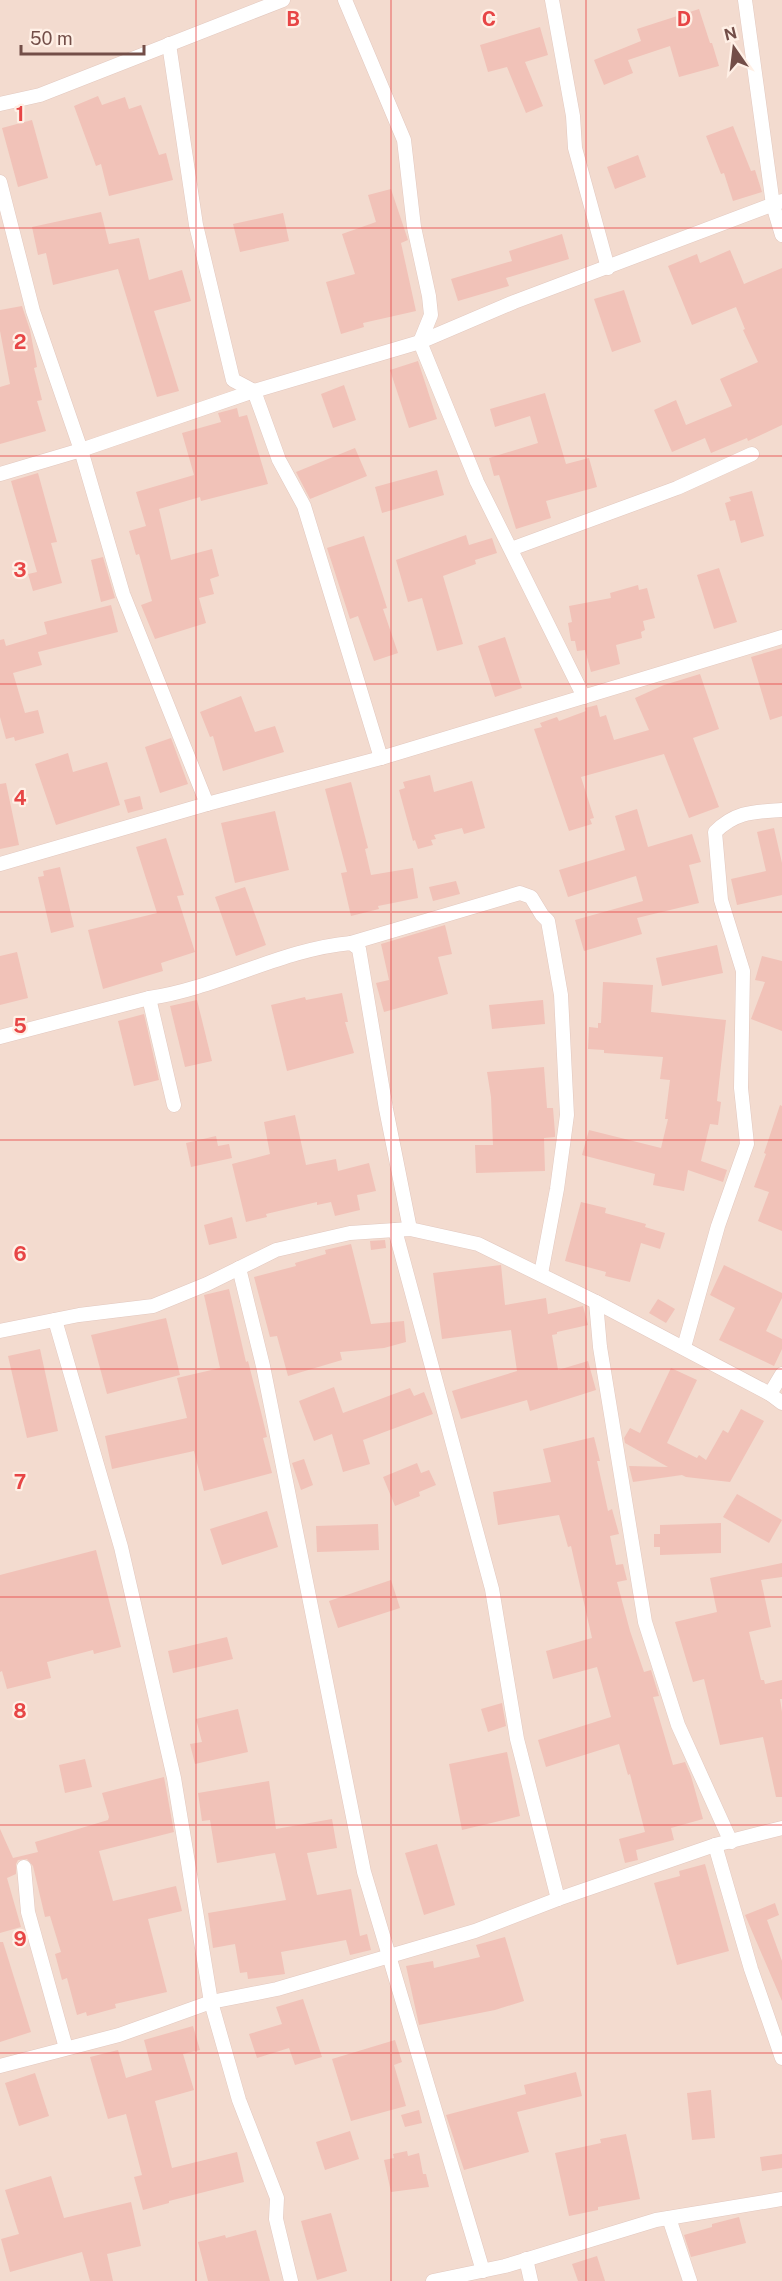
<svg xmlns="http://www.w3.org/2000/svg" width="782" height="2281" font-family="'Public Sans',sans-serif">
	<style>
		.residential { fill: #f3dbcf }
		.building { fill: #f1c2b8 }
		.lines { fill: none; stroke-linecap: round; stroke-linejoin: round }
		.street-casing { stroke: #e2c8bf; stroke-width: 15 }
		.street { stroke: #fff; stroke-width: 14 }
		.grid { fill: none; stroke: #e74545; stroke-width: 1.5; stroke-opacity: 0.55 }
		.grid-label { font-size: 20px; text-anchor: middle; font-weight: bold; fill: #e74545; stroke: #fff0e6; stroke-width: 4.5; stroke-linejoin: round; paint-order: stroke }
	</style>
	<rect width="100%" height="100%" fill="#fcebe0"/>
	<rect class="residential" x="0" y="0" width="782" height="2281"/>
	<g class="building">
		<polygon points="699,9 710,43 712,43 719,66 679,77 670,46 628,60 633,73 604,85 594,60 641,41 637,29"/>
		<polygon points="540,27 548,55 525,62 543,106 526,113 507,67 488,72 480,45"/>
		<polygon points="98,96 102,105 125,97 129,109 141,105 159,155 166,153 173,180 109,196 101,164 96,166 74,106"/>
		<polygon points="32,120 48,178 18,187 2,128"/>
		<polygon points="733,126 751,171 755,170 762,192 733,201 724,173 721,174 706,136"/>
		<polygon points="638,155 646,177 615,189 607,167"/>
		<polygon points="391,189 408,240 401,243 416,311 363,323 364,327 341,334 326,282 355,274 342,234 376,222 368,195"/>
		<polygon points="101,212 109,244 139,238 149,280 182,270 191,301 154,311 179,391 157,397 118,269 53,285 46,253 38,255 32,227"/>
		<polygon points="283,213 289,241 240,252 233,224"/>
		<polygon points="562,234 569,259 506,278 509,286 458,301 451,279 512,261 509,251"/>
		<polygon points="730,250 744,284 782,268 782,425 748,441 747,438 711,453 705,438 672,452 654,410 676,400 686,425 732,406 720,379 758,362 743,330 745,329 736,307 692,325 668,266 697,254 700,263"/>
		<polygon points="624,290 641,342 612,352 594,299"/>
		<polygon points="22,306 30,330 37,367 34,368 42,400 37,401 46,431 0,444 0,387 10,384 0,331 0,310"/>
		<polygon points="418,361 437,419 409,428 390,370"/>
		<polygon points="344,385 356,420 333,428 321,394"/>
		<polygon points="545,393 566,464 589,458 597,487 546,501 551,518 516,529 499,475 494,476 489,458 538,443 530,416 495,427 490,409"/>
		<polygon points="237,408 239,417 247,415 268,484 201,501 200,497 159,509 171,560 212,549 219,576 210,579 214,594 199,598 206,623 155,639 141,605 152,601 139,554 136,555 129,531 146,526 136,492 194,475 182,433 221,422 218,413"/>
		<polygon points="355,448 367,476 310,499 296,472"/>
		<polygon points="437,470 444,495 382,513 375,487"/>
		<polygon points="38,473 57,542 51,543 62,583 33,591 28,574 37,572 11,481"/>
		<polygon points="752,491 764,536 741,543 735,520 730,521 725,503 731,501 729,497"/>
		<polygon points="466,535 469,545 492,538 497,553 475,560 476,564 443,576 463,644 437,651 422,598 408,602 396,560"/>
		<polygon points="364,536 387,608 383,609 398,653 374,661 358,616 350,619 327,548"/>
		<polygon points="103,557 115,598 101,602 91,560"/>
		<polygon points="719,568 737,622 714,629 697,575"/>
		<polygon points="638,585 639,590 647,588 655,618 643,621 645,630 641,632 642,638 616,645 620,664 591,672 585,650 577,651 575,641 571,641 568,623 572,622 569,606 611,598 610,593"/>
		<polygon points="111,605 118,632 38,652 42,665 13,673 25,713 38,710 44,733 15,741 14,737 6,739 0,717 0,640 4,639 6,646 47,634 44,622"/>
		<polygon points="505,637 522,688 495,697 478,646"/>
		<polygon points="782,648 782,716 770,720 751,657"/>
		<polygon points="700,674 719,729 693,738 719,807 689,818 664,754 581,777 594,818 590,819 592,824 569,831 534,729 542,727 540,723 557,717 559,721 586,711 585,708 597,705 600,717 606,715 614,740 649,730 635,698 664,685"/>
		<polygon points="241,696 255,732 275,726 284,752 223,771 213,736 210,737 200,712"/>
		<polygon points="171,738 188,784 160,793 145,747"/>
		<polygon points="68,753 73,772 107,762 120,805 56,825 35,764"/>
		<polygon points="430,775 434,792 472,781 485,828 464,834 462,828 434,835 436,839 431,840 433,845 418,849 415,840 413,841 399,790 405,788 403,782"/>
		<polygon points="351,782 368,848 365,849 371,875 413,868 418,898 378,906 379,909 351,916 341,873 347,872 325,789"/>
		<polygon points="6,783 19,845 0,849 0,784"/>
		<polygon points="140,796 143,809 128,813 124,800"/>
		<polygon points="637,809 648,847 692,834 701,862 689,865 699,903 637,918 642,934 584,951 575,920 643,901 636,876 568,897 559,870 625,850 615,816"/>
		<polygon points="275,811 289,870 235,883 221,823"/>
		<polygon points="774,828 782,863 782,895 737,905 731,879 766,871 757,832"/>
		<polygon points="166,838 184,895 177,896 195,952 161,963 163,971 103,989 88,930 157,913 136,847"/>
		<polygon points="60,867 74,927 51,933 38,877 44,876 43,871"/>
		<polygon points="456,881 460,894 433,901 429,887"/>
		<polygon points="245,887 266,945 236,956 215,897"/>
		<polygon points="445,925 452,954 438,957 448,994 384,1012 376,983 389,980 381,944"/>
		<polygon points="717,945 723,973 662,986 656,958"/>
		<polygon points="17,952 28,998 0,1005 0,956"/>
		<polygon points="762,956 782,961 782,1031 751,1019 765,982 755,980"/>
		<polygon points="603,982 653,985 651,1012 726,1020 717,1101 721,1102 718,1125 710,1124 701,1161 727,1170 723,1182 688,1170 684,1191 653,1185 655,1174 582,1155 589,1130 661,1148 668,1119 665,1119 670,1080 660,1079 663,1057 604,1053 604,1050 588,1049 589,1027 598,1028 598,1023 601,1023"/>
		<polygon points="342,993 348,1022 345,1022 354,1053 287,1071 271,1005 305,997 306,1000"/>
		<polygon points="197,1000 212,1061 185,1067 170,1006"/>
		<polygon points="543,1000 545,1024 492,1029 489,1005"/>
		<polygon points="144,1014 159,1080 134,1086 118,1021"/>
		<polygon points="544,1067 547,1108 553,1108 555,1133 555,1137 544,1138 545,1171 476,1173 475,1145 493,1145 491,1097 487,1072"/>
		<polygon points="780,1105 782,1106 782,1231 758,1221 769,1192 754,1187 766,1154 764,1153"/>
		<polygon points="295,1115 306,1165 336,1159 338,1171 369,1163 376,1191 357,1195 360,1210 335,1216 331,1202 317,1205 317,1202 266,1214 267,1217 246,1222 232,1164 270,1154 264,1122"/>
		<polygon points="216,1136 218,1146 229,1144 232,1158 191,1167 186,1143"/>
		<polygon points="581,1202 606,1208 605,1213 646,1224 645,1227 665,1233 660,1249 641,1243 630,1282 605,1276 606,1272 565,1261"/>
		<polygon points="232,1217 237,1238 209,1245 204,1225"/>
		<polygon points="385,1240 386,1248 371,1250 370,1241"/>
		<polygon points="351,1244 371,1324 404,1321 406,1342 384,1348 340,1352 342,1360 288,1376 277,1336 270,1337 254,1277 296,1266 295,1263 326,1254 325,1250"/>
		<polygon points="501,1265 505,1305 546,1298 548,1314 583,1306 588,1325 557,1332 557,1334 552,1335 558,1370 588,1361 596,1390 530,1411 527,1400 461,1419 452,1391 517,1371 511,1330 442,1339 433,1273"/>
		<polygon points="724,1265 782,1293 782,1298 766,1331 782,1339 782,1349 774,1366 719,1340 735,1308 710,1295"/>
		<polygon points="229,1289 246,1362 248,1361 261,1412 267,1437 263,1438 272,1473 204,1491 194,1451 112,1469 105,1436 187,1418 177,1378 220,1368 204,1295"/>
		<polygon points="658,1299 675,1309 666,1323 649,1313"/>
		<polygon points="166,1318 180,1375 107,1394 91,1335"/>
		<polygon points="40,1349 58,1431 27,1438 8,1356"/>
		<polygon points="671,1368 697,1380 667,1443 697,1458 699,1455 706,1460 723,1430 728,1433 741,1409 764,1421 730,1482 686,1477 682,1475 633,1482 629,1466 668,1467 625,1443 624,1438 630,1428 640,1433"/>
		<polygon points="334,1387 343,1413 410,1388 414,1396 424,1392 433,1414 363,1440 370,1464 343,1472 332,1434 314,1441 299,1401"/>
		<polygon points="594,1437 600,1461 597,1461 608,1511 612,1509 619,1534 610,1536 616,1565 623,1564 627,1580 617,1582 630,1631 644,1672 651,1670 659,1696 653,1697 673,1765 685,1762 691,1776 703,1819 671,1828 674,1840 636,1850 638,1860 625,1863 619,1839 645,1832 630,1774 628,1775 619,1744 546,1767 538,1740 611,1717 597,1667 553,1679 546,1651 592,1638 571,1546 568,1547 559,1515 498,1525 493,1492 551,1482 543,1449"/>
		<polygon points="304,1459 313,1485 301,1490 292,1463"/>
		<polygon points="417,1463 421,1473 429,1470 436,1485 419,1492 420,1496 395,1506 383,1477"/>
		<polygon points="737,1494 782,1520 769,1543 723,1517"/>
		<polygon points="267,1511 278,1547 222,1565 210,1529"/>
		<polygon points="721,1523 721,1553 660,1555 660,1547 654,1547 654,1534 660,1534 660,1525"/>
		<polygon points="378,1524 379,1550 317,1552 316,1526"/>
		<polygon points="96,1550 121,1647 94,1654 93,1650 47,1662 51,1678 7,1689 2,1671 0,1672 0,1575"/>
		<polygon points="782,1563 782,1577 761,1580 771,1627 749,1632 761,1680 764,1680 765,1684 782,1680 782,1699 780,1699 782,1712 782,1797 776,1797 763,1737 720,1745 704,1679 693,1682 675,1622 717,1612 710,1578"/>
		<polygon points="391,1580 400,1608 338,1628 329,1601"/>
		<polygon points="227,1637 233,1659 173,1673 168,1651"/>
		<polygon points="502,1703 506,1726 488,1732 481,1709"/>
		<polygon points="238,1709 248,1752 195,1764 190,1744 202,1742 196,1719"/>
		<polygon points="507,1752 520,1816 462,1830 449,1764"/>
		<polygon points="85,1759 92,1787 65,1793 59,1765"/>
		<polygon points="164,1777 174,1832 99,1851 113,1901 176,1886 182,1911 148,1919 167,1992 115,2004 116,2008 87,2016 86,2012 77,2015 67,1978 62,1980 55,1954 61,1952 50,1916 45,1917 33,1866 27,1859 18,1860 16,1864 16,1874 7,1878 21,1927 0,1933 0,1829 13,1858 38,1852 35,1842 108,1820 109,1817 102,1793"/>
		<polygon points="269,1781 276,1829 332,1819 337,1848 307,1853 317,1895 351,1889 360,1936 367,1934 371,1950 350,1955 346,1940 281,1952 285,1974 248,1979 247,1972 240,1973 235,1944 213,1948 208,1913 286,1900 275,1853 217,1863 210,1820 202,1821 198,1793"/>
		<polygon points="437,1844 455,1905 424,1915 405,1853"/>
		<polygon points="705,1864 729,1951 677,1965 654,1883 680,1876 679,1871"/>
		<polygon points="775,1903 779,1915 767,1920 782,1961 782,2001 745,1915"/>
		<polygon points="505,1937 524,2001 495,2010 419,2025 406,1966 433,1961 434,1968 480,1957 476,1945"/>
		<polygon points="0,1942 3,1942 31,2032 0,2042"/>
		<polygon points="303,1999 322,2057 295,2065 289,2048 257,2058 249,2034 282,2024 276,2007"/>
		<polygon points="193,2026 200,2050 183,2054 194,2090 155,2101 172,2168 237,2152 244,2182 169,2201 169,2203 143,2210 134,2177 142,2175 126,2114 108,2119 90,2057 118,2050 126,2078 152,2070 144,2040"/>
		<polygon points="395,2040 402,2062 394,2065 406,2106 351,2121 332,2059"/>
		<polygon points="576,2072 582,2096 517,2112 529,2152 464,2170 446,2115 526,2094 524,2085"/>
		<polygon points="35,2073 49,2116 19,2126 5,2083"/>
		<polygon points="711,2090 715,2138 692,2140 687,2093"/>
		<polygon points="419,2110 422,2123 405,2127 401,2115"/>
		<polygon points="350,2131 359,2159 325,2170 316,2142"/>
		<polygon points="626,2134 640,2199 598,2207 598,2210 569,2216 555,2153 601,2143 600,2139"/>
		<polygon points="407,2151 408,2156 419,2153 423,2174 426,2174 429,2187 391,2192 384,2160 394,2158 393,2154"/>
		<polygon points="782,2154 782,2168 762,2171 760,2157"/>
		<polygon points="51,2176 64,2218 131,2202 141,2246 107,2254 113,2281 90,2281 82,2252 10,2272 1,2239 19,2234 5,2190"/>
		<polygon points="331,2213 347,2271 317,2280 301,2221"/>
		<polygon points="739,2217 746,2243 691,2257 684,2235 712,2227 712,2224"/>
		<polygon points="256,2230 270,2281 208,2281 198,2242 225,2235 226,2238"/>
		<polygon points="597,2256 605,2281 578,2281 572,2264"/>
	</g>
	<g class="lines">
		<defs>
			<g id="street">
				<polyline points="345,0 404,140 414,227 429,296 431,315 420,342 477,482 584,697"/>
				<polyline points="552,0 573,116 575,148 608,268"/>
				<polyline points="745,0 773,205 782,235"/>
				<polyline points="169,44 196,225 233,380 254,391 279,460 304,506 381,758"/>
				<polyline points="0,104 40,95 283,0"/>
				<polyline points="0,182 33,311 81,450 123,594 207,804"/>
				<polyline points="0,474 81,450 254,391 420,342 514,302 782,201"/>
				<polyline points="511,549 677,488 752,454"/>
				<polyline points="0,864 207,804 381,758 782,637"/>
				<polyline points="351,943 520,893 531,897 542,915 548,921 561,995 567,1115 557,1189 541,1274"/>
				<polyline points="149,998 174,1105"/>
				<path d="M0,1037L149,998C218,988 282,949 351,943L359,949L386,1109L410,1229"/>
				<polyline points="395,1230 492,1589 517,1739 558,1899"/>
				<polyline points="239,1268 263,1366 364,1872 483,2271"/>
				<polyline points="596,1302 600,1347 645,1622 678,1725 731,1842"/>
				<polyline points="55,1320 121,1547 174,1778 211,2002 239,2100 277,2198 276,2219 291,2281"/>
				<polyline points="0,1331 79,1315 153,1306 207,1284 276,1250 350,1233 410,1229 478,1244 596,1302 770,1394 782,1403"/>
				<path d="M684,1347L718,1226L747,1144L741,1088L743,971L721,900L715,832C736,811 754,812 782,810"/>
				<polyline points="770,1394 782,1374"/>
				<polyline points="715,1845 751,1969 782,2058"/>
				<polyline points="24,1867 28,1912 66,2048"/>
				<polyline points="0,2066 119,2035 211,2002 277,1989 475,1931 558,1899 715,1845 782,1828"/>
				<polyline points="669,2218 690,2281"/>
				<polyline points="526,2259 531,2281"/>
				<polyline points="433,2281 505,2266 656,2220 782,2199"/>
			</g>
		</defs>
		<use href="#street" class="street-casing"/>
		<use href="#street" class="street"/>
	</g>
	<path class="grid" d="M196,0V2281M391,0V2281M586,0V2281M0,228H782M0,456H782M0,684H782M0,912H782M0,1140H782M0,1369H782M0,1597H782M0,1825H782M0,2053H782"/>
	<g class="grid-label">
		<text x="293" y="26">B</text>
		<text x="489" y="26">C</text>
		<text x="684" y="26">D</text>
		<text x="20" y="121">1</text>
		<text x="20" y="349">2</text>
		<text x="20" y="577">3</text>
		<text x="20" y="805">4</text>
		<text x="20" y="1033">5</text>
		<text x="20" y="1261">6</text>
		<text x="20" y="1489">7</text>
		<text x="20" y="1718">8</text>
		<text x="20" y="1946">9</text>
	</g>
	<g transform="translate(734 48) rotate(346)" stroke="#fff0e6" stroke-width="4.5" paint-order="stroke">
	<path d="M0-4.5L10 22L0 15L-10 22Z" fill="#734e48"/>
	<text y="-9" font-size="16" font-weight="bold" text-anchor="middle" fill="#734e48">N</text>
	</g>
	<path d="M21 45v9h123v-9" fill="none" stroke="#734e48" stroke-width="3"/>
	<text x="30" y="45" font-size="18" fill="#734e48" stroke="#fff0e6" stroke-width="4.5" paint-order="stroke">50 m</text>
</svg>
